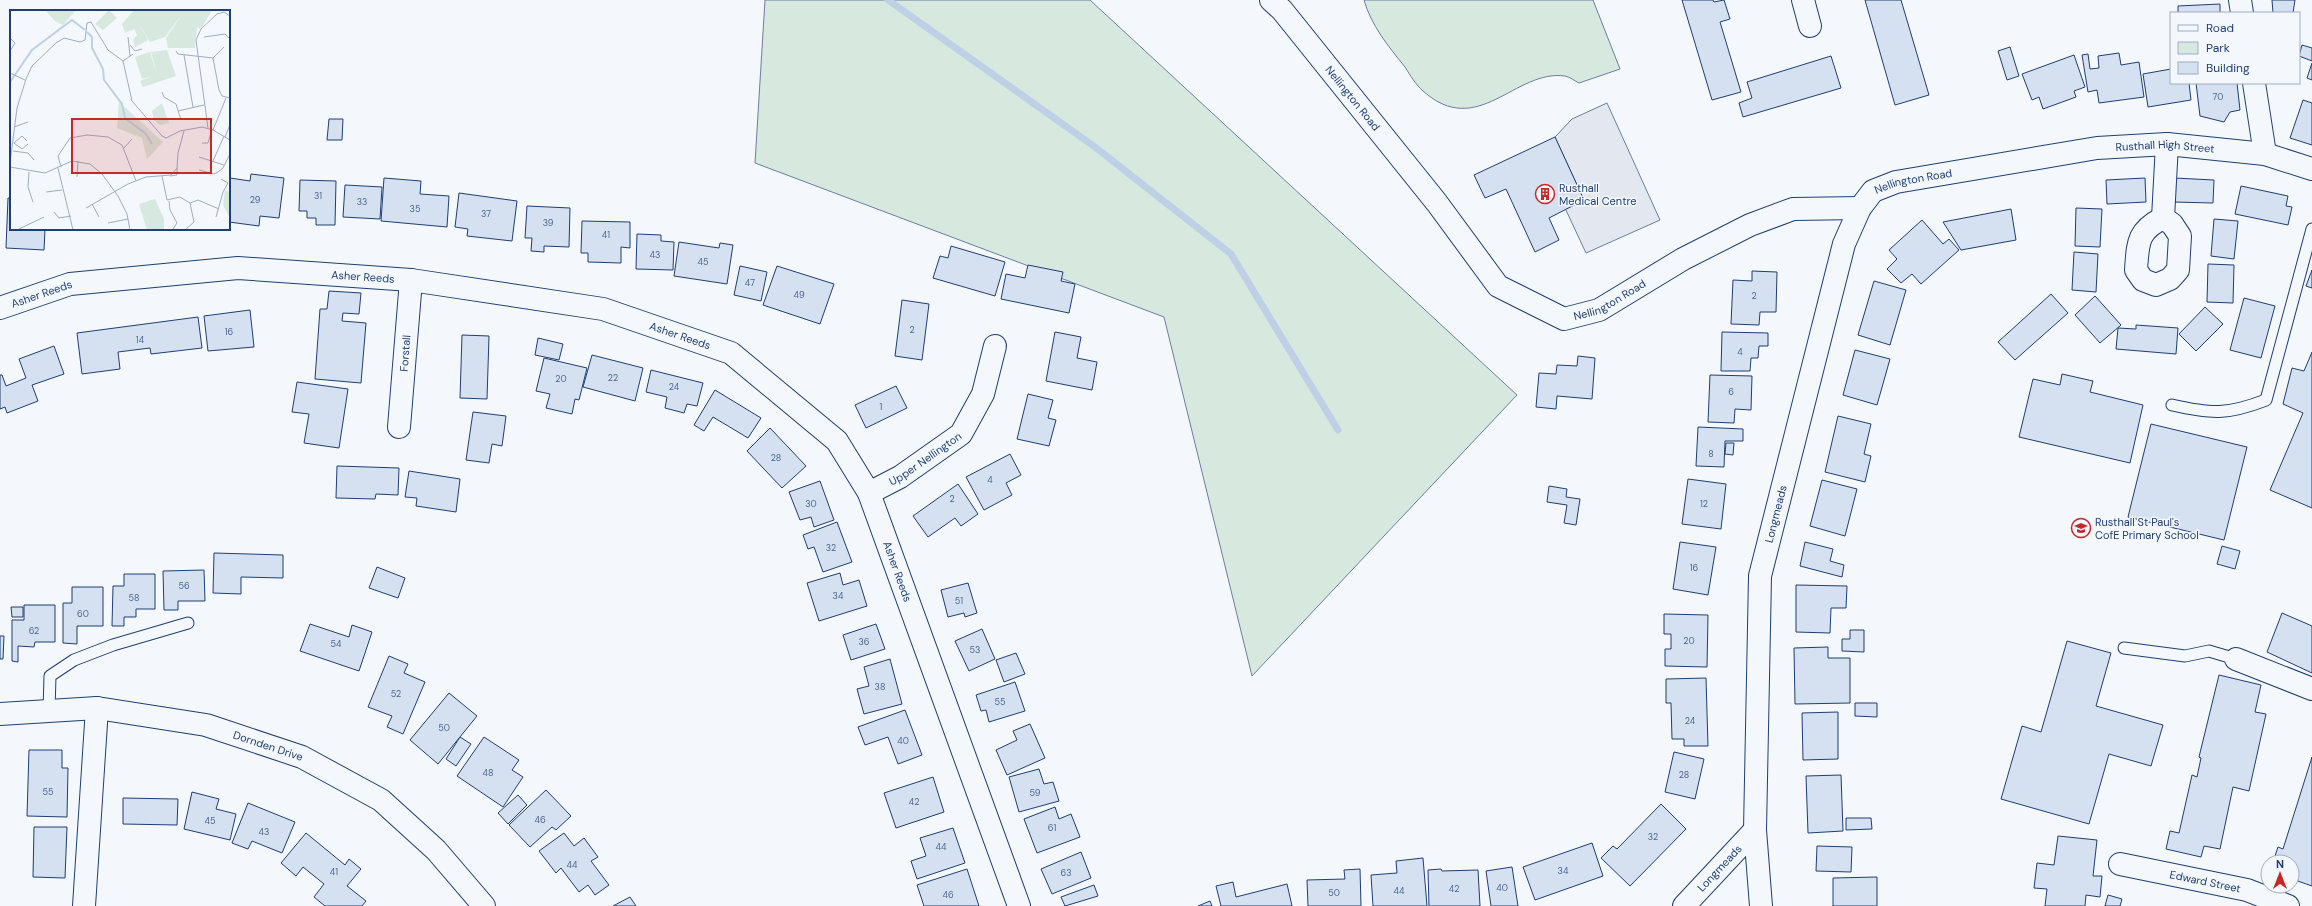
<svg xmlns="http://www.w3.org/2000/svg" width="2312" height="906" font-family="'DM Sans',sans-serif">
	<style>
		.green { fill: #d7e8df; stroke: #687fa3 }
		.parking { fill: #e3e8f0; stroke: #687fa3 }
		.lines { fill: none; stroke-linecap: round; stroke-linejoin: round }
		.stream { stroke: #bed0e5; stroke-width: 7 }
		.building { fill: #d5e0f0; stroke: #1d3f73 }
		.lane-casing { stroke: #1d3f73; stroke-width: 13 }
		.street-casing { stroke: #1d3f73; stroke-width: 24 }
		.lane { stroke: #f4f7fb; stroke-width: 11 }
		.street { stroke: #f4f7fb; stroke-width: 22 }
		.labels { text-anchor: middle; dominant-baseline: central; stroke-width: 3; stroke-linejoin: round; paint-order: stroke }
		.number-label { font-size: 9px; fill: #4b6792 }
		.street-label { font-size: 11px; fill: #1d3f73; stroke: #f4f7fb }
		.poi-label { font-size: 11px; fill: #1d3f73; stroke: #f4f7fb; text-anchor: start }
		.inset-river { fill: none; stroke: #bed0e5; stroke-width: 2 }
		.inset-road { fill: none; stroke: #9eadc5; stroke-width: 1 }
		.view { fill: #c62828; fill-opacity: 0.15; stroke: #c62828; stroke-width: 2 }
		.inset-edge { fill: none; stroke: #1d3f73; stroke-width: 2 }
	</style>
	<rect width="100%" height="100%" fill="#f4f7fb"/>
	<g class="green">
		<polygon points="765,0 1090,0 1517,395 1252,676 1164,317 755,163"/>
		<path d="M1364,0H1593L1620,69L1579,83C1575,81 1570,77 1565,76C1515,69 1478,140 1423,91C1416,85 1410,75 1405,67C1388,46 1371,25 1364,0Z"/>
	</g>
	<polygon class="parking" points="1607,103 1660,220 1586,253 1565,208 1584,200 1555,137 1572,119"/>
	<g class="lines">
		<polyline class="stream" points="888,0 1095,147 1231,254 1338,430"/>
	</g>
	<g class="building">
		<polygon points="1682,0 1713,0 1714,2 1724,0 1730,19 1720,22 1741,92 1712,100"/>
		<polygon points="1865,0 1901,0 1929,95 1895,105"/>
		<polygon points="2272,0 2295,0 2293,13 2273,13"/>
		<polygon points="2220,4 2220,13 2178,13 2178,6"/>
		<polygon points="2302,45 2312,48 2312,61 2299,56"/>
		<polygon points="2010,47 2019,76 2007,80 1998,51"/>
		<polygon points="2119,53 2121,65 2139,62 2144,97 2099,103 2097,90 2088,92 2082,55 2088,54 2090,69 2099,68 2098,56"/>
		<polygon points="2074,55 2085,87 2074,91 2076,97 2043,109 2039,97 2032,100 2022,74"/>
		<polygon points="1831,56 1841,88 1743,117 1739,103 1752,98 1747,82"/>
		<polygon points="2312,63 2312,80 2307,78"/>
		<polygon points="2171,69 2171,83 2189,83 2191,100 2148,107 2143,74"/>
		<polygon points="2196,83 2237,83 2240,110 2230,112 2224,122 2200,116"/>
		<polygon points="2303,100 2312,103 2312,145 2290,138"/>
		<polygon points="329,119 343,119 342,140 327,140"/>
		<polygon points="1555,137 1584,200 1549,218 1559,240 1535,252 1506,189 1485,198 1474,175"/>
		<polygon points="251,174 284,178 279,218 260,216 259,226 229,222 230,178 250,181"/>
		<polygon points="384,178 421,181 420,194 449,196 447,227 381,221"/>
		<polygon points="2145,178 2146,202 2107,204 2106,180"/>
		<polygon points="2174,178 2214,180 2213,203 2173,202"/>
		<polygon points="300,180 336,181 335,225 316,225 316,218 307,218 307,211 299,211"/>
		<polygon points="345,185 382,187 380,219 343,217"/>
		<polygon points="2241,186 2288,196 2286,206 2292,207 2288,225 2235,214"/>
		<polygon points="459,193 517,201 512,241 467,236 468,229 455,227"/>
		<polygon points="8,198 11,198 11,229 45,229 44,250 6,248"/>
		<polygon points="527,206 570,208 569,247 544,246 544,252 531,251 532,238 525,238"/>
		<polygon points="2076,208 2102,209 2100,247 2075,246"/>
		<polygon points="2011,209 2016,240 1961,250 1943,222"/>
		<polygon points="2214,219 2238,221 2234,259 2211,256"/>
		<polygon points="1922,220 1943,244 1949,239 1959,250 1921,284 1912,274 1901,283 1887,269 1897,259 1889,250"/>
		<polygon points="582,221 630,222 630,248 621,247 621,263 588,262 588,253 581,253"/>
		<polygon points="637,234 661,235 661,241 674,242 673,270 636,269"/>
		<polygon points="679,242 719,248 720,243 733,245 727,284 674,276"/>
		<polygon points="951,246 1005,262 995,296 933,278 940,256 948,258"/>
		<polygon points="2074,252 2098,254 2096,292 2072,290"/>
		<polygon points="2208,264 2234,265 2233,303 2207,302"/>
		<polygon points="1028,265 1063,272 1061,281 1075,284 1069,313 1001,299 1006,274 1025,278"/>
		<polygon points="740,266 767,272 761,301 734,295"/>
		<polygon points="777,266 834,284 820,324 763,305"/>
		<polygon points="2312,270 2312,288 2306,286"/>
		<polygon points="1752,271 1777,272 1776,312 1760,312 1759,325 1731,324 1733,280 1752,281"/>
		<polygon points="1874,281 1906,290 1890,345 1858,335"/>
		<polygon points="329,291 361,293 359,314 343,313 342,321 366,323 361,383 315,379 320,309 327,309"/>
		<polygon points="2051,294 2068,313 2015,360 1998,342"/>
		<polygon points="2095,296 2121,325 2100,343 2075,315"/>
		<polygon points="2244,298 2275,306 2261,358 2230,350"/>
		<polygon points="902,300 929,304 922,360 895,356"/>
		<polygon points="2205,307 2223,324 2196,351 2179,334"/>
		<polygon points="250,310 254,347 208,351 204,316"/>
		<polygon points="198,317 202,348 151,354 150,348 118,352 120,369 82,374 77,333"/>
		<polygon points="2136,325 2178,328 2176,354 2116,349 2118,328 2136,329"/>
		<polygon points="1055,332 1081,337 1077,358 1097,362 1092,390 1046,381"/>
		<polygon points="1722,332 1768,333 1768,346 1759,346 1758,358 1751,358 1750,371 1721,371"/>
		<polygon points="462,335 489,336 487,399 460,398"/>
		<polygon points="538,338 563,344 559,360 535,355"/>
		<polygon points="54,346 64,374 32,385 38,401 7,413 5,407 0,409 0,375 2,375 6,386 26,378 19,359"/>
		<polygon points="1855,350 1890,359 1877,405 1843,395"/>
		<polygon points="2312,352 2312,508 2270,490 2303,413 2283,404 2292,368 2304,371"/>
		<polygon points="592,355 643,368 635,401 583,387"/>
		<polygon points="1578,356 1595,358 1592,399 1557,396 1556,409 1536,407 1539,373 1556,374 1557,365 1577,366"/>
		<polygon points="544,358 587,368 579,400 575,399 572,414 546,408 550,394 536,391"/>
		<polygon points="651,370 703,383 697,406 687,404 684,413 665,408 667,397 646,392"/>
		<polygon points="2062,374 2093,381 2090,392 2143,405 2130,463 2019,437 2033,379 2060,385"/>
		<polygon points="1710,375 1752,376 1751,410 1735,409 1734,423 1708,422"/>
		<polygon points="297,382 348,389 339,448 304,443 309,414 292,412"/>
		<polygon points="896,386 907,408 866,428 855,405"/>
		<polygon points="715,390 761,418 748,438 713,417 704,431 694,425"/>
		<polygon points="1028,394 1053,400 1048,418 1056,420 1049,446 1017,439"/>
		<polygon points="473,412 506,416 502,446 492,444 489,463 466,460"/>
		<polygon points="1838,416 1871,424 1864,454 1871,456 1865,482 1825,472"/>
		<polygon points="2151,424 2247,447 2224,540 2128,517"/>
		<polygon points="1698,427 1743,429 1743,441 1725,441 1724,467 1696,466"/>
		<polygon points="770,428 806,466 782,488 747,451"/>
		<polygon points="1726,443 1734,443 1733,455 1725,454"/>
		<polygon points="1010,454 1021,475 1006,483 1012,495 984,510 966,477"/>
		<polygon points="337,466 399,468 398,495 376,494 375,499 336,498"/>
		<polygon points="409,471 460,479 456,512 416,506 417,498 405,497"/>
		<polygon points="1688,479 1726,484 1721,529 1682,524"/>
		<polygon points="1822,480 1857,489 1845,536 1810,526"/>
		<polygon points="820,481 834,520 814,527 811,517 800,520 789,492"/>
		<polygon points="958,484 978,514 961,526 955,518 928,537 913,516"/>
		<polygon points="1549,486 1567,489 1566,497 1580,499 1576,525 1564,523 1567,505 1547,502"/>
		<polygon points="837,522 852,562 823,572 814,547 808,549 803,535"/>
		<polygon points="1680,542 1716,547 1708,595 1673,589"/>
		<polygon points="1805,542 1833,549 1830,561 1844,565 1842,577 1800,566"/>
		<polygon points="2222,546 2240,551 2235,569 2217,564"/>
		<polygon points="214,553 283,555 283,578 241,577 241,594 213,593"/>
		<polygon points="377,567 405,578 398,598 369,588"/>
		<polygon points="204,570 205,601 178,601 178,610 164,610 163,571"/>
		<polygon points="840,573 843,585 859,580 867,606 819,621 807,583"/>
		<polygon points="124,574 155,574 155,609 136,609 136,617 124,617 124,626 112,626 113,586 124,586"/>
		<polygon points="968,583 977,613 965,617 964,613 948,617 941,590"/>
		<polygon points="1796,585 1847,586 1846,608 1831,608 1830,633 1796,632"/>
		<polygon points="72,587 103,587 103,626 77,626 77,644 63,643 63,603 72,603"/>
		<polygon points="24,605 55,605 55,642 35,642 34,647 18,646 18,662 12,661 12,620 24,620"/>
		<polygon points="11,607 23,607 23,617 12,617"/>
		<polygon points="2282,613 2312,626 2312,673 2267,652"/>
		<polygon points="1664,614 1708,615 1707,667 1665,666 1665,649 1671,649 1671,634 1664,634"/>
		<polygon points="310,624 349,637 352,625 372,632 359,671 300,651"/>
		<polygon points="876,624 885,649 851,660 843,635"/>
		<polygon points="982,629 995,659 969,671 955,641"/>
		<polygon points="1850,630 1864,630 1864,652 1842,651 1842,639 1850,639"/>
		<polygon points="0,636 4,636 3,659 0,659"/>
		<polygon points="2067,641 2111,653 2096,706 2163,725 2151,766 2109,754 2089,824 2001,799 2022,726 2041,732"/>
		<polygon points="1828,647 1828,658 1850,658 1850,703 1795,704 1794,648"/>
		<polygon points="1016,653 1025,674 1004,682 996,660"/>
		<polygon points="389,656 408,664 404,673 425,682 403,734 387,727 392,716 368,707"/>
		<polygon points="890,659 902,704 864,714 857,689 869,686 864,667"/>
		<polygon points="2219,675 2261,685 2255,712 2266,714 2249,791 2233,787 2220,849 2204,846 2201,857 2166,849 2170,831 2179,833 2192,775 2197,777 2201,758 2199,757"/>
		<polygon points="1706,678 1708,746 1684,746 1684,739 1672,739 1671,703 1666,703 1666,679"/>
		<polygon points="1015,682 1025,711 989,722 986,710 981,711 976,695"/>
		<polygon points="449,693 477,716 438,764 410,740"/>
		<polygon points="1855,703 1877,703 1877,717 1855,716"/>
		<polygon points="905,710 922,755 898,764 888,737 865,745 858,727"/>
		<polygon points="1838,712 1838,759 1803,760 1802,713"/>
		<polygon points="1030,724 1045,758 1007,775 996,750 1017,740 1013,731"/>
		<polygon points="460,737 471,744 456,766 446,759"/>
		<polygon points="484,737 519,760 512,770 523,777 503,807 457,776"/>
		<polygon points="29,750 62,750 62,768 68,768 67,817 27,816"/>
		<polygon points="1674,752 1704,759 1695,799 1665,792"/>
		<polygon points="2312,757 2312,886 2292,879 2292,862 2273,862 2278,847 2283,849"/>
		<polygon points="1039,769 1044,784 1053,782 1059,801 1019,812 1009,777"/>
		<polygon points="1841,775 1843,831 1808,833 1806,776"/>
		<polygon points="933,777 944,812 896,828 884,793"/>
		<polygon points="546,790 571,816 556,830 552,827 530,847 509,825"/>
		<polygon points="192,792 219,799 216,809 236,814 230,840 184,829"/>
		<polygon points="518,795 527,805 508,824 498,813"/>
		<polygon points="123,798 178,799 177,825 123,824"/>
		<polygon points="248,803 295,822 282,853 252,841 248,849 232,843"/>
		<polygon points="1661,804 1686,829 1630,886 1601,858 1613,846 1617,849"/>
		<polygon points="1055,807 1059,819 1071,814 1080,837 1037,853 1024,819"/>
		<polygon points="1846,818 1871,818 1872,829 1846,830"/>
		<polygon points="34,827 67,827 65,878 33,877"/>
		<polygon points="953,828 965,863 917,879 911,861 926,856 920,838"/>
		<polygon points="306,833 345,865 349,859 361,869 347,886 366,901 362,906 325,906 314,897 324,884 303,867 296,876 281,863"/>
		<polygon points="564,833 574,846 584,838 598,857 591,861 609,885 595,895 588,885 579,892 561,868 556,873 539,851"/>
		<polygon points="2058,836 2097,840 2093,876 2102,876 2100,897 2086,895 2085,906 2045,906 2047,889 2034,888 2037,863 2054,865"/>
		<polygon points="1592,843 1603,876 1535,900 1523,867"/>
		<polygon points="1817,846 1852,847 1851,872 1816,871"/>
		<polygon points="1081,852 1091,878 1052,894 1041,869"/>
		<polygon points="1423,858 1427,906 1373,906 1371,875 1397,873 1396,861"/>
		<polygon points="1512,867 1518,906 1491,906 1486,871"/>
		<polygon points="967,869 979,906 924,906 917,885"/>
		<polygon points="1360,869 1361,906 1308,906 1307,880 1345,879 1344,870"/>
		<polygon points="1441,869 1442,871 1478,870 1480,906 1429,906 1428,870"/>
		<polygon points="1877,877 1877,906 1833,906 1833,878"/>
		<polygon points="1233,882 1236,897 1287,884 1292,906 1221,906 1216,886"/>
		<polygon points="1094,885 1098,896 1065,906 1061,897"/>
		<polygon points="2108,895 2122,899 2120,906 2105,906"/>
		<polygon points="630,897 636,906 613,906"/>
		<polygon points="1210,901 1212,906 1198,906"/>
	</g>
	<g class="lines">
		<defs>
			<g id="lane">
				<path d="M2172,405C2212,414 2227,415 2266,400L2312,229"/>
				<polyline points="2124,648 2185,656 2209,651 2236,659"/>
				<polyline points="49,711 50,676 74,660 113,645 188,623"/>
			</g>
			<g id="street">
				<path id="s1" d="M1271,0L1282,10L1437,203L1498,286L1564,319L1599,310L1683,259L1750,225L1793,209L1860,208"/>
				<polyline points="1803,0 1810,26"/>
				<polyline points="2240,0 2242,13"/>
				<polyline points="2254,83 2265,154"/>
				<path d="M2163,218L2172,224L2180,236L2178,270L2170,279L2156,285L2143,280L2136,270C2138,243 2137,231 2163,218Z"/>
				<polyline points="2163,218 2167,144"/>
				<path id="s2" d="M0,308L70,284L238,268L411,280L603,309L731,353L837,441L869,493L1019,906"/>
				<path id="s3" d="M399,427L411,280"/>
				<path id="s4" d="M869,493L900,477L961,434L983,394L995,346"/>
				<polyline points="2236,659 2312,689"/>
				<path id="s5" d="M0,714L97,708L206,725L302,757L381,800L436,850L484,906"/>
				<polyline points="1755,830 1761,906"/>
				<path id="s6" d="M2120,864L2247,890L2288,906"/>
				<polyline points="84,906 97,708"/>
				<path id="s7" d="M1684,906L1755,830L1760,576L1844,244L1860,208L1873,191L1896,182L2097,148L2167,144L2265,154L2312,169"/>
			</g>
		</defs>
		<use href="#lane" class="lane-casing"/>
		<use href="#street" class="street-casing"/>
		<use href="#lane" class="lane"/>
		<use href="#street" class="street"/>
	</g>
	<defs>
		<symbol id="building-ring" viewBox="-11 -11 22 22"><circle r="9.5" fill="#f4f7fb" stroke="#c62828" stroke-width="1.5"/><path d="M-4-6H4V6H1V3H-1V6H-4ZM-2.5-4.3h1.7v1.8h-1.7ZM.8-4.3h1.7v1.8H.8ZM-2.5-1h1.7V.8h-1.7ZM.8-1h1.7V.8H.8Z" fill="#c62828"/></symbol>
		<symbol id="school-ring" viewBox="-11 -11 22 22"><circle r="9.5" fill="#f4f7fb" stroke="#c62828" stroke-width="1.5"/><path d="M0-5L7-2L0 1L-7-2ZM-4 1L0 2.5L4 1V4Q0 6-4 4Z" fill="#c62828"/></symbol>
	</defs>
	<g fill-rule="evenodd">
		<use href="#building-ring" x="1534" y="183" width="22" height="22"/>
		<use href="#school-ring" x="2070" y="517" width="22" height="22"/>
	</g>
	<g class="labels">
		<g class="number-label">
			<text x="2218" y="97">70</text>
			<text x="318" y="196">31</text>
			<text x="255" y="200">29</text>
			<text x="362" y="202">33</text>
			<text x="415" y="209">35</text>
			<text x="486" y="214">37</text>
			<text x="548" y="223">39</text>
			<text x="606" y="235">41</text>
			<text x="655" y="255">43</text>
			<text x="703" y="262">45</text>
			<text x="750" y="283">47</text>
			<text x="799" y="295">49</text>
			<text x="1754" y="296">2</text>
			<text x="912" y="330">2</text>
			<text x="229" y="332">16</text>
			<text x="140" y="340">14</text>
			<text x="1740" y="352">4</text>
			<text x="613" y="378">22</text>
			<text x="561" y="379">20</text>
			<text x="674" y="387">24</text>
			<text x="1731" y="392">6</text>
			<text x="881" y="407">1</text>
			<text x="1711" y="454">8</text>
			<text x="776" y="458">28</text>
			<text x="990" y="480">4</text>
			<text x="952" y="499">2</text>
			<text x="811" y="504">30</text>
			<text x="1704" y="504">12</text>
			<text x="831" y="548">32</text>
			<text x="1694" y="568">16</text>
			<text x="184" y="586">56</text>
			<text x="838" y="596">34</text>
			<text x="134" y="598">58</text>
			<text x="959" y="601">51</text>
			<text x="83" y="614">60</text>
			<text x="34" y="631">62</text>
			<text x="1689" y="641">20</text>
			<text x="864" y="642">36</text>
			<text x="336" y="644">54</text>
			<text x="975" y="650">53</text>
			<text x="880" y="687">38</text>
			<text x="396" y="694">52</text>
			<text x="1000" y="702">55</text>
			<text x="1690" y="721">24</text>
			<text x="444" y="728">50</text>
			<text x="903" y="741">40</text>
			<text x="488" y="773">48</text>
			<text x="1684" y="775">28</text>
			<text x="48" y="792">55</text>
			<text x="1035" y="793">59</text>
			<text x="914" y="802">42</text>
			<text x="540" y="820">46</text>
			<text x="210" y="821">45</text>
			<text x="1052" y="828">61</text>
			<text x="264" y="832">43</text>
			<text x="1653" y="837">32</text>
			<text x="941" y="847">44</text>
			<text x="572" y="865">44</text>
			<text x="1563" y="871">34</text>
			<text x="334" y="872">41</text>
			<text x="1066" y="873">63</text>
			<text x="1502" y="888">40</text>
			<text x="1454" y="889">42</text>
			<text x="1399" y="891">44</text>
			<text x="1334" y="893">50</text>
			<text x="948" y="895">46</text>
		</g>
		<g class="street-label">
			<text stroke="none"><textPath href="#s1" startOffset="128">Nellington Road</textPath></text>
			<text stroke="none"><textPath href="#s7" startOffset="1058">Rusthall High Street</textPath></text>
			<text stroke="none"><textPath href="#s7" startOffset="803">Nellington Road</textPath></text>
			<text stroke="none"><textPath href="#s2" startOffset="368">Asher Reeds</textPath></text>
			<text stroke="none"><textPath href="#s2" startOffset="44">Asher Reeds</textPath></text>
			<text stroke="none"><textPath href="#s1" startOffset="489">Nellington Road</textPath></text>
			<text stroke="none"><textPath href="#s2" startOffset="692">Asher Reeds</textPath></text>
			<text stroke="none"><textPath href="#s3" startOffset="74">Forstall</textPath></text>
			<text stroke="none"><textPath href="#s4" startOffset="66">Upper Nellington</textPath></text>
			<text stroke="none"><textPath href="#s7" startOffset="422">Longmeads</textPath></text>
			<text stroke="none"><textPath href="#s2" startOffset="1028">Asher Reeds</textPath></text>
			<text stroke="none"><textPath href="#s5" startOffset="273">Dornden Drive</textPath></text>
			<text stroke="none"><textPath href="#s7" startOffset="52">Longmeads</textPath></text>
			<text stroke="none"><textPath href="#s6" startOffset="87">Edward Street</textPath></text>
		</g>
		<g class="poi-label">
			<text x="1559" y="188">Rusthall<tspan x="1559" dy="13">Medical Centre</tspan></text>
			<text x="2095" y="522">Rusthall St Paul's<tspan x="2095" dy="13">CofE Primary School</tspan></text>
		</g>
	</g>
	<g transform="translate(10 10)">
		<rect width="220" height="220" fill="#f4f7fb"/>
		<path d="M35,0H66L53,15L45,11ZM99,0L107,8L93,20L85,14ZM124,0H202L194,14L190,19L187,17L185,38H158L156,28L173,3L155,27L140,32L128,12L138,30L125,37L123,30L127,25L124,19L115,23L112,14ZM157,40L166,66L133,77L130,71L143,66L132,69L125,47L140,42L147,65L141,42ZM109,92L153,132L137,149L132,128L107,118ZM152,93L159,113L150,115L144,110L142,101ZM215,180L220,182V208L213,195ZM145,189L154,209V220H137L129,194Z" fill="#d7e8df"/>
		<path class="inset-river" d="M77,22L82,27V38L93,59L94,70L112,94L115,108L136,124L142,134M0,72L22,40L62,10L75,20"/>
		<path class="inset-road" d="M118,27L120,46M194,27L215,24L220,29M0,28L5,33L0,41M120,35L125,41L132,39M166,41L168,44L203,48L209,80L212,86L220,88M174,45L183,97M203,48L214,37M113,51L122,91L152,126L156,128L170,121L192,117L203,120L220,130M113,51L123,44M0,63L15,70M152,82L154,87L166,94L171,110M168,101L194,95M4,117L18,112M198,118L186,30L191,19L207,4L214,2L220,6M203,120L216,88M215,127L220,115M4,133L12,126L17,131M4,133L12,139L18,134M192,133H198L202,119M114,138L122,129M3,141L18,143L24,150M189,147L214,155M203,151L214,126M0,153L7,98L16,69L22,56L46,33L54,28L70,32L75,30L77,13L81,12L98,40L113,51M0,157L35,163L62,151L80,154L92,164L108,186L117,204L120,220M51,157L48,146L60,128L77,125L98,127L112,135L126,171M48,158L63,220M189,160L204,164L208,162L213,158L220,144M19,162L18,177L23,192M152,166L157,190L170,187L180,193L184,212L175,220M160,166L167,165V158M67,167L68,151M36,182L52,180M159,191L160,200L167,213L163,219M180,193L188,190L209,199M82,194L89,207M76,198L118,174L136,167L161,165L167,158L168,143L174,121M44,202L49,208L61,206M206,207L213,182L218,173L211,169M98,213L118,209M7,220L34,207"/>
		<path class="view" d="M62,109H201V163H62Z"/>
		<rect width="220" height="220" class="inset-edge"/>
	</g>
	<rect x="2170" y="12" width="130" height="72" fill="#f4f7fb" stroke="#9eadc5"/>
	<rect x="2178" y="25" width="20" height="6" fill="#f4f7fb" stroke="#9eadc5"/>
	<text x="2206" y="32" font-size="12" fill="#1d3f73">Road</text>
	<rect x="2178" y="42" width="20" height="12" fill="#d7e8df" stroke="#9eadc5"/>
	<text x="2206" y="52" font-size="12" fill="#1d3f73">Park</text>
	<rect x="2178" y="62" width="20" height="12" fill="#d5e0f0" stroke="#9eadc5"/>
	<text x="2206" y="72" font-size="12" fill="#1d3f73">Building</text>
	<g transform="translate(2280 874)"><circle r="19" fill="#f4f7fb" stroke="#9eadc5"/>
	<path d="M0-3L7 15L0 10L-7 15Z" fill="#c62828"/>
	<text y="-6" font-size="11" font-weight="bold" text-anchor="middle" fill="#1d3f73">N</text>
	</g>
</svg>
